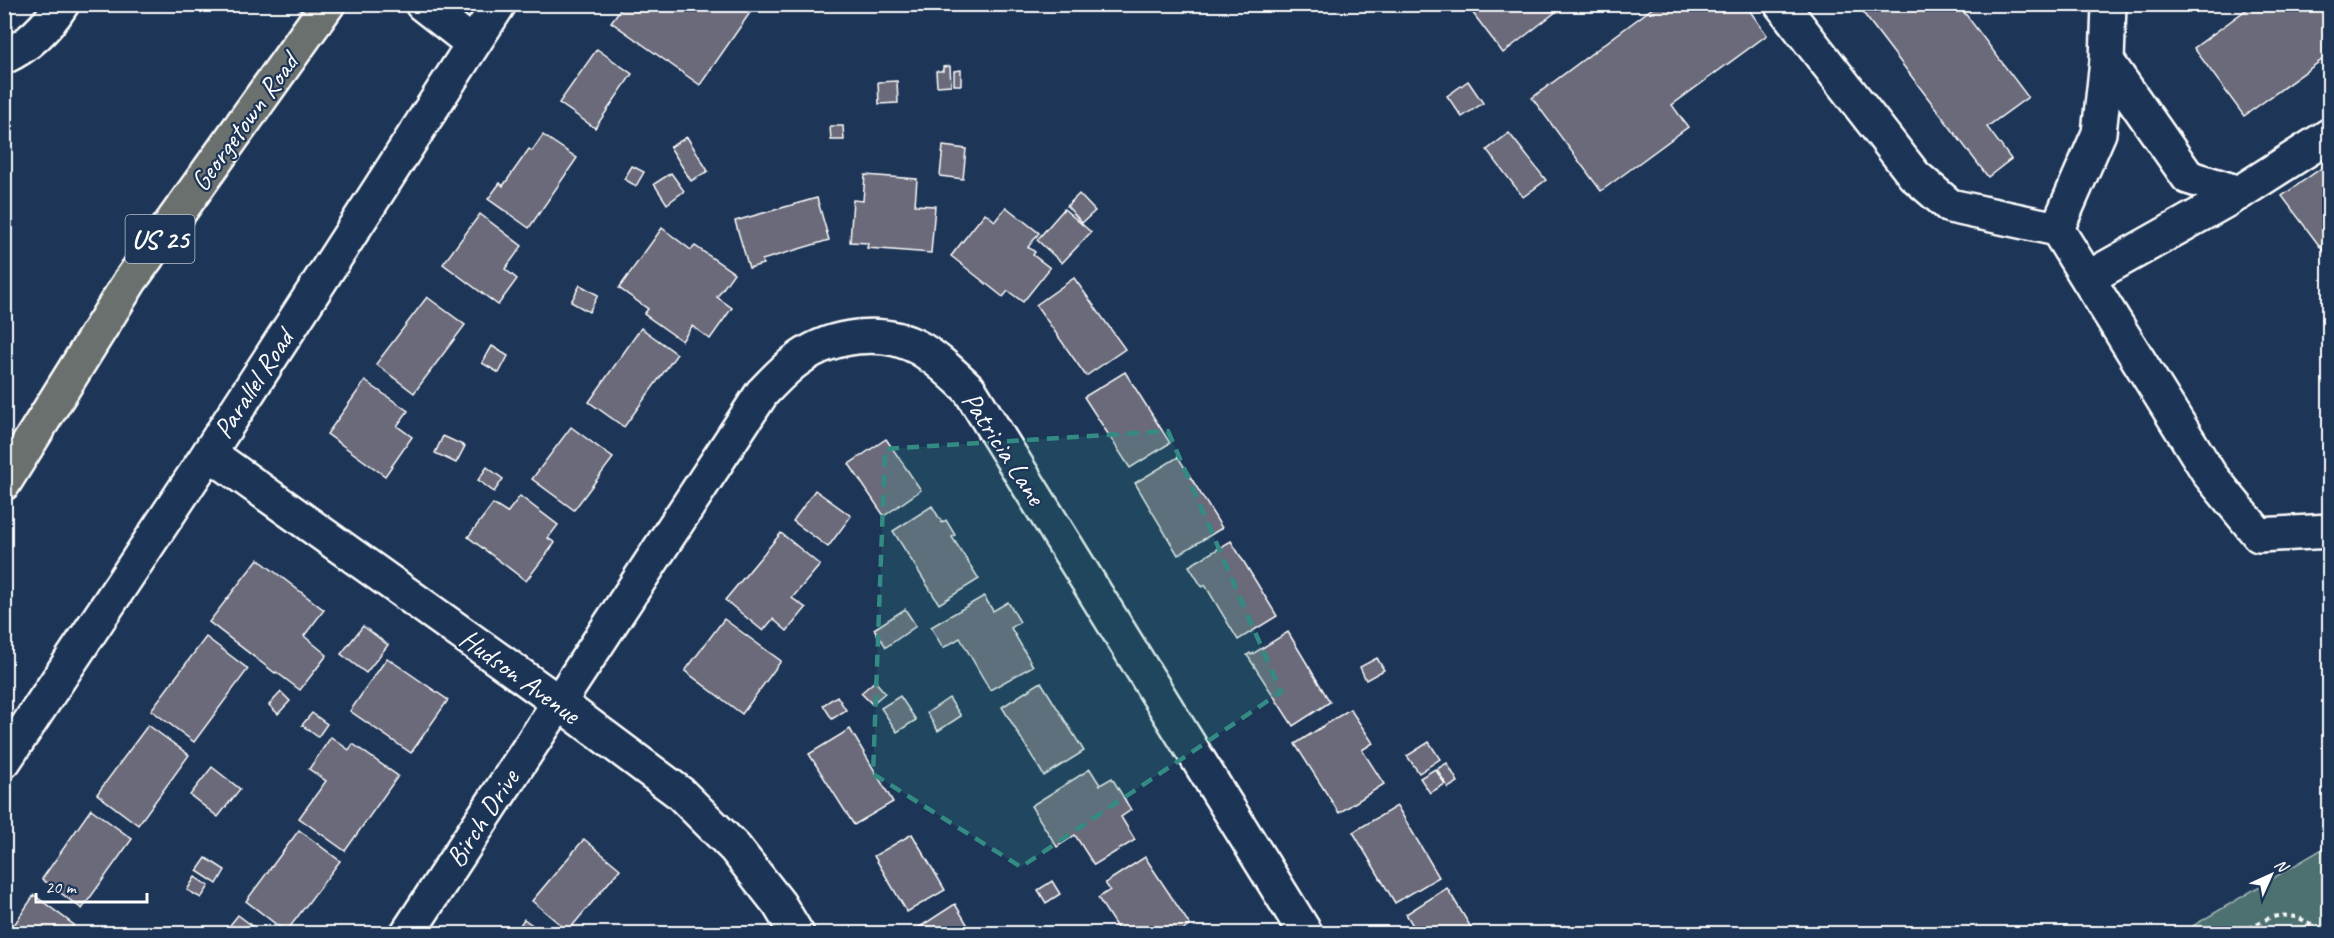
<svg xmlns="http://www.w3.org/2000/svg" width="2334" height="938" font-family="Caveat,sans-serif">
	<style>
		.green { fill: #4e6f70; stroke: #a6b7b8; stroke-width: 1.5 }
		.building { fill: #6a6a7a; stroke: #fff; stroke-width: 1.5 }
		.lines { fill: none; stroke-linecap: round; stroke-linejoin: round }
		.minor-casing { stroke: #fff; stroke-width: 38 }
		.major-casing { stroke: #fff; stroke-width: 38 }
		.path { stroke: #fff; stroke-width: 4; stroke-dasharray: 4.5 4.5; stroke-linecap: butt }
		.minor { stroke: #1d3557; stroke-width: 33 }
		.major { stroke: #6b706d; stroke-width: 33 }
		.marked { fill: #338b84; fill-opacity: 0.2; stroke: #338b84; stroke-width: 4.5; stroke-dasharray: 12 8; stroke-linejoin: round }
		.labels { text-anchor: middle; dominant-baseline: central; stroke-width: 4.5; stroke-linejoin: round; paint-order: stroke }
		.shield { fill: #1d3557; stroke: #bbc2cd; stroke-width: 1.5 }
		.shield-label { font-size: 27px; font-weight: bold; fill: #fff }
		.street-label { font-size: 28px; fill: #fff; stroke: #1d3557 }
	</style>
	<rect width="100%" height="100%" fill="#1d3557"/>
	<filter id="ink" filterUnits="userSpaceOnUse"><feTurbulence type="fractalNoise" baseFrequency=".0167" numOctaves="2"/><feDisplacementMap in="SourceGraphic" scale="12" xChannelSelector="R" yChannelSelector="G"/><feConvolveMatrix kernelMatrix="1 2 1 2 8 2 1 2 1" color-interpolation-filters="sRGB"/></filter>
	<g filter="url(#ink)">
		<polygon class="green" points="2329,845 2329,933 2181,933"/>
		<g class="building">
			<polygon points="624,4 756,4 700,85 611,22"/>
			<polygon points="1466,4 1566,4 1503,53"/>
			<polygon points="1658,4 1745,4 1767,35 1672,105 1688,127 1601,191 1532,98"/>
			<polygon points="1876,4 1958,4 2028,97 1987,127 2011,159 1988,177 1864,14"/>
			<polygon points="2254,4 2330,4 2330,54 2244,116 2194,48"/>
			<polygon points="597,49 632,74 595,128 559,103"/>
			<polygon points="950,66 951,85 937,86 936,71 943,71 943,67"/>
			<polygon points="961,70 961,85 954,85 954,71"/>
			<polygon points="897,81 898,103 879,104 878,82"/>
			<polygon points="1468,81 1483,103 1462,117 1447,96"/>
			<polygon points="830,126 843,126 844,140 831,140"/>
			<polygon points="1509,133 1546,180 1523,197 1487,150"/>
			<polygon points="543,135 577,158 529,228 488,199 500,183 503,186 529,149 532,151"/>
			<polygon points="687,137 708,171 691,181 670,147"/>
			<polygon points="943,146 966,149 963,179 940,176"/>
			<polygon points="2330,162 2330,260 2282,196"/>
			<polygon points="632,166 644,172 636,186 624,179"/>
			<polygon points="671,173 684,191 667,204 654,184"/>
			<polygon points="865,175 917,179 915,205 935,206 931,253 867,248 868,243 850,242 853,200 863,201"/>
			<polygon points="1079,194 1095,211 1082,223 1067,206"/>
			<polygon points="817,198 829,240 762,260 763,264 749,268 735,221"/>
			<polygon points="1006,207 1039,233 1028,247 1035,252 1033,255 1050,268 1023,302 1008,291 1003,297 951,256 985,213 995,221"/>
			<polygon points="1064,209 1091,232 1062,263 1037,240"/>
			<polygon points="480,214 522,246 505,269 517,279 498,305 443,264"/>
			<polygon points="662,228 691,250 695,246 734,273 717,297 732,308 710,339 692,326 682,341 644,314 648,309 619,288"/>
			<polygon points="1074,278 1125,349 1086,376 1036,305"/>
			<polygon points="580,285 598,295 589,312 571,302"/>
			<polygon points="427,297 465,325 414,393 376,364"/>
			<polygon points="641,328 677,354 624,427 589,402"/>
			<polygon points="492,346 508,356 499,373 482,363"/>
			<polygon points="1125,372 1170,443 1130,468 1084,397"/>
			<polygon points="365,381 408,411 397,426 412,437 385,476 327,434"/>
			<polygon points="571,427 613,458 574,510 532,479"/>
			<polygon points="443,436 465,446 456,463 435,453"/>
			<polygon points="886,439 921,490 884,516 849,464"/>
			<polygon points="1178,457 1222,528 1178,555 1135,483"/>
			<polygon points="487,467 503,479 494,492 478,480"/>
			<polygon points="815,490 851,516 828,547 793,521"/>
			<polygon points="520,496 558,525 548,538 555,543 526,581 468,537 493,504 507,513"/>
			<polygon points="932,506 942,523 946,520 955,535 952,537 979,579 939,604 893,531"/>
			<polygon points="781,533 820,565 792,598 806,608 787,631 773,619 763,631 725,600"/>
			<polygon points="1231,541 1277,616 1238,640 1205,585 1202,587 1189,566"/>
			<polygon points="258,559 324,610 304,636 327,655 300,690 276,672 275,673 209,622"/>
			<polygon points="984,596 993,611 1008,602 1020,622 1011,628 1033,666 990,690 960,638 943,648 931,627"/>
			<polygon points="905,609 916,626 886,647 874,629"/>
			<polygon points="724,619 781,661 742,714 685,671"/>
			<polygon points="363,626 388,645 366,673 341,654"/>
			<polygon points="1288,632 1330,702 1293,726 1247,655 1250,653 1251,655"/>
			<polygon points="206,637 248,669 194,742 151,710"/>
			<polygon points="387,658 448,700 411,753 350,711"/>
			<polygon points="1377,658 1384,670 1366,680 1360,667"/>
			<polygon points="875,681 885,693 872,704 861,693"/>
			<polygon points="1041,682 1084,751 1044,776 1002,707"/>
			<polygon points="281,692 290,701 278,714 269,705"/>
			<polygon points="837,696 846,710 832,719 823,705"/>
			<polygon points="900,696 916,720 897,732 881,708"/>
			<polygon points="949,698 961,716 938,731 927,713"/>
			<polygon points="1350,709 1373,743 1362,750 1384,784 1339,813 1295,744"/>
			<polygon points="312,713 327,724 318,737 302,725"/>
			<polygon points="148,725 189,755 138,825 97,794"/>
			<polygon points="850,729 893,802 854,825 809,754"/>
			<polygon points="331,737 349,750 353,744 398,776 345,851 299,818 326,781 309,769"/>
			<polygon points="1429,742 1440,759 1419,773 1407,756"/>
			<polygon points="1447,763 1458,782 1448,788 1437,769"/>
			<polygon points="212,767 240,789 218,817 190,795"/>
			<polygon points="1090,769 1100,785 1112,778 1131,810 1121,817 1135,840 1094,865 1075,835 1057,847 1031,806"/>
			<polygon points="1435,769 1445,784 1430,793 1420,778"/>
			<polygon points="1397,806 1439,877 1395,903 1353,832"/>
			<polygon points="91,809 132,839 82,909 42,879"/>
			<polygon points="299,830 340,861 286,932 246,901"/>
			<polygon points="912,834 945,890 907,912 874,856"/>
			<polygon points="584,839 620,869 568,931 532,901"/>
			<polygon points="1145,857 1190,925 1177,934 1121,934 1098,898 1110,890 1105,883"/>
			<polygon points="206,858 225,870 217,884 197,871"/>
			<polygon points="195,877 209,886 201,898 187,890"/>
			<polygon points="1052,881 1060,894 1046,903 1038,890"/>
			<polygon points="1447,888 1475,934 1418,934 1406,914"/>
			<polygon points="34,895 74,925 68,934 8,934"/>
			<polygon points="955,904 973,934 917,934 915,930"/>
			<polygon points="238,915 263,934 223,934"/>
			<polygon points="524,919 545,934 514,934"/>
		</g>
		<g class="lines">
			<defs>
				<g id="minor">
					<polyline points="422,4 472,43"/>
					<polyline points="1781,4 1914,175 1950,206 2057,229 2210,475 2259,535 2330,531"/>
					<path d="M4,57C28,46 48,26 62,4"/>
					<polyline points="2107,61 2188,177 2239,193 2330,135"/>
					<polyline points="2057,229 2099,133 2107,61 2109,4"/>
					<polyline points="2088,278 2239,193"/>
					<polyline points="209,453 558,702 680,793 735,848 779,904 797,934"/>
					<polyline points="4,761 209,453 499,4"/>
					<path d="M407,934L762,393C774,381 785,368 800,358C832,335 883,328 919,348C938,359 954,375 969,389L1306,934"/>
				</g>
				<polyline id="major" points="4,483 130,281 328,4"/>
			</defs>
			<use href="#minor" class="minor-casing"/>
			<use href="#major" class="major-casing"/>
			<path class="path" d="M2242,934C2270,912 2295,907 2322,934"/>
			<use href="#minor" class="minor"/>
			<use href="#major" class="major"/>
		</g>
	</g>
	<path class="marked" d="M1168,431L1281,692L1021,867L873,774L885,449Z"/>
	<g class="labels">
		<rect class="shield" x="125.5" y="215" width="69" height="48" rx="4.5"/>
		<g class="shield-label">
			<text x="160" y="239">US 25</text>
		</g>
		<g class="street-label">
			<text transform="translate(244 122) rotate(-54)">Georgetown Road</text>
			<text transform="translate(253 384) rotate(-57)">Parallel Road</text>
			<text transform="translate(1004 448) rotate(57)">Patricia Lane</text>
			<text transform="translate(520 676) rotate(36)">Hudson Avenue</text>
			<text transform="translate(482 818) rotate(-57)">Birch Drive</text>
		</g>
	</g>
	<rect width="2334" height="938" fill="none" stroke="#1d3557" stroke-width="24"/>
	<rect x="12" y="12" width="2310" height="914" fill="none" stroke="#fff" stroke-width="2" filter="url(#ink)"/>
	<g transform="translate(2271 875) rotate(45)" stroke="#1d3557" stroke-width="4.5" paint-order="stroke">
	<path d="M0-4.5L10 22L0 15L-10 22Z" fill="#ffffff"/>
	<text y="-9" font-size="16" font-weight="bold" text-anchor="middle" fill="#ffffff">N</text>
	</g>
	<path d="M36 893v9h111v-9" fill="none" stroke="#ffffff" stroke-width="3"/>
	<text x="45" y="893" font-size="18" fill="#ffffff" stroke="#1d3557" stroke-width="4.5" paint-order="stroke">20 m</text>
</svg>
